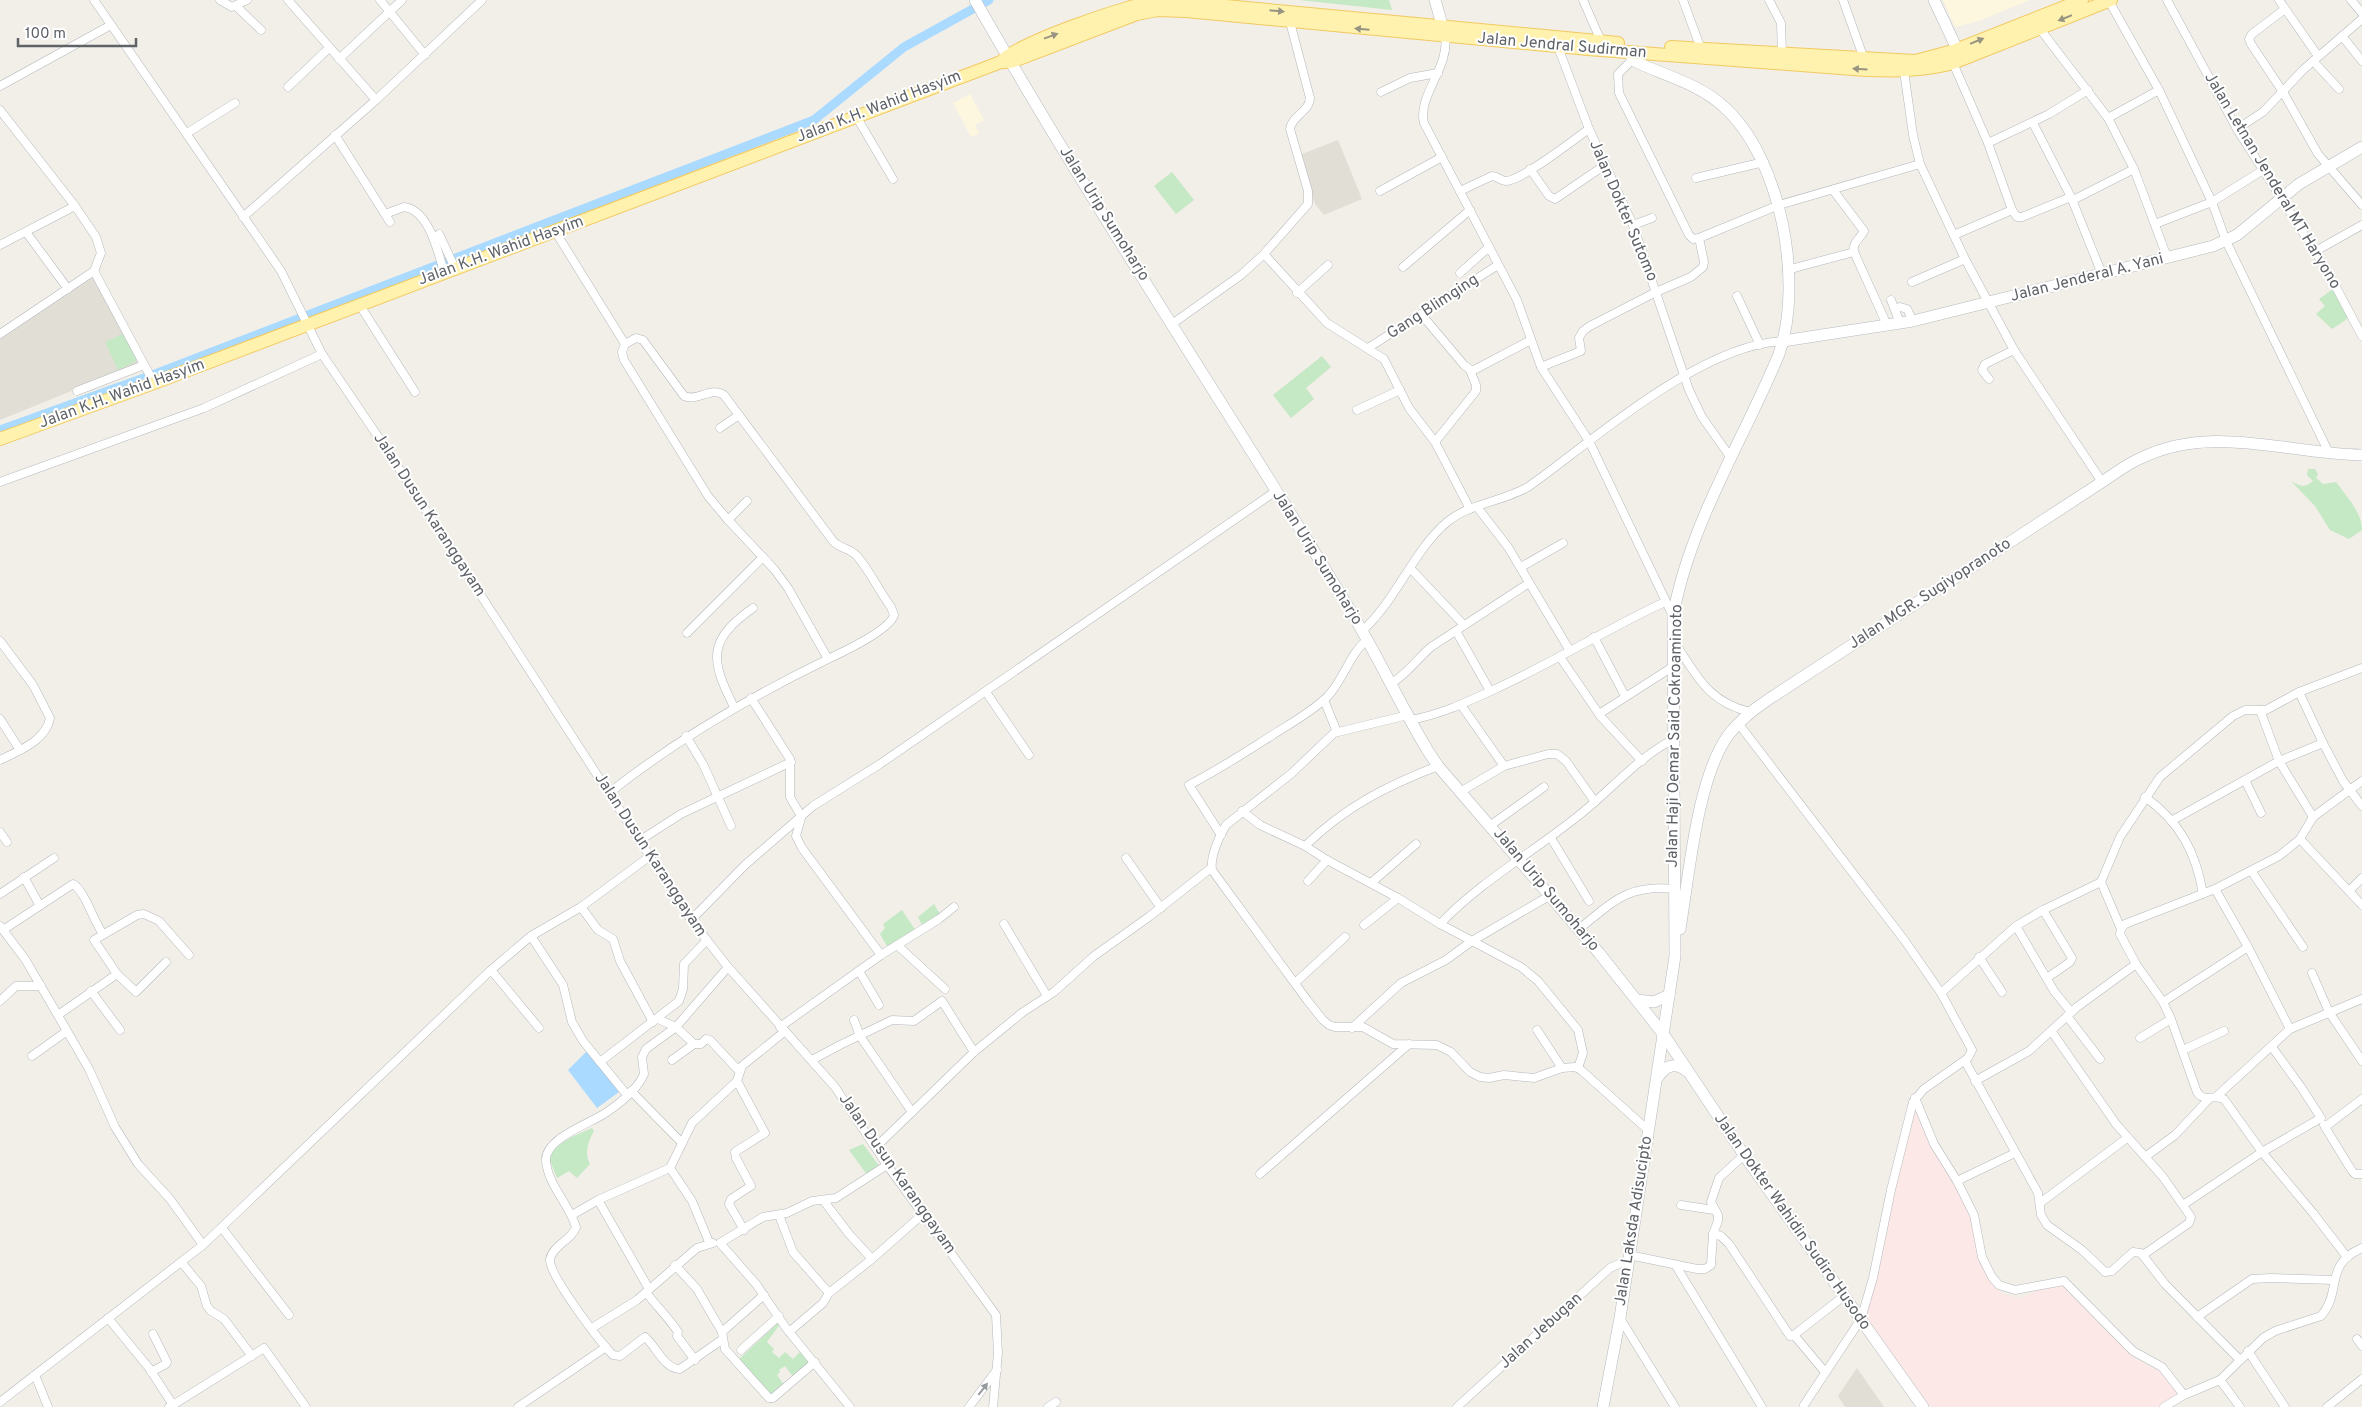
<svg xmlns="http://www.w3.org/2000/svg" width="2362" height="1407" font-family="Overpass,sans-serif">
	<style>
		.commercial { fill: #fef7e0 }
		.education { fill: #e1ded6 }
		.medical { fill: #fce8e6 }
		.green { fill: #c5e8c5 }
		.water { fill: #aadaff }
		.lines { fill: none; stroke-linecap: round; stroke-linejoin: round }
		.canal { stroke: #aadaff; stroke-width: 9 }
		.street-casing { stroke: #b5b8bc; stroke-width: 9 }
		.secondary-casing { stroke: #b6babf; stroke-width: 12 }
		.primary-casing { stroke: #f2c960; stroke-width: 14 }
		.street { stroke: #fff; stroke-width: 8 }
		.secondary { stroke: #fff; stroke-width: 11 }
		.primary { stroke: #fff2af; stroke-width: 12 }
		.oneway { fill: #979581 }
		.oneway2 { fill: #979a9d }
		.labels { text-anchor: middle; dominant-baseline: central; stroke-width: 4; stroke-linejoin: round; paint-order: stroke }
		.street-label { font-size: 16px; fill: #5f6368; stroke: #fff }
	</style>
	<rect width="100%" height="100%" fill="#f1efe8"/>
	<g class="commercial">
		<polygon points="1943,0 2030,0 1979,21 1955,27"/>
		<polygon points="970,94 984,120 975,125 979,133 971,137 953,103"/>
	</g>
	<g class="education">
		<polygon points="1338,140 1362,199 1324,215 1315,204 1297,156"/>
		<polygon points="93,274 138,364 0,420 0,337"/>
		<polygon points="1857,1368 1884,1407 1845,1407 1838,1396"/>
	</g>
	<polygon class="medical" points="1915,1101 1969,1206 1990,1279 2003,1294 2021,1299 2058,1279 2105,1330 2137,1359 2163,1374 2181,1397 2167,1407 1930,1407 1864,1316"/>
	<g class="green">
		<polygon points="1299,0 1389,0 1392,10"/>
		<polygon points="1172,172 1194,200 1176,214 1154,186"/>
		<polygon points="2333,289 2350,317 2332,329 2316,314 2325,306 2319,299"/>
		<polygon points="123,334 137,361 118,370 105,342"/>
		<polygon points="1322,356 1331,367 1306,388 1314,399 1291,418 1273,395"/>
		<path d="M2308,469H2315L2318,474L2316,478L2323,484L2336,482C2346,496 2362,512 2362,530L2349,539L2330,530L2315,506L2291,481C2300,486 2304,489 2313,481L2307,475Z"/>
		<polygon points="934,904 941,916 923,927 918,917"/>
		<polygon points="902,910 916,931 888,948 880,934 885,928 883,924"/>
		<path d="M592,1128L594,1131C588,1141 584,1154 590,1164L577,1178L569,1171L557,1178L549,1158C557,1141 577,1135 592,1128Z"/>
		<polygon points="863,1144 880,1167 868,1176 849,1150"/>
		<polygon points="780,1321 781,1323 767,1342 774,1349 772,1352 779,1358 785,1352 793,1359 803,1349 812,1362 794,1378 785,1366 779,1370 780,1372 777,1375 784,1385 770,1397 737,1361"/>
	</g>
	<polygon class="water" points="587,1051 619,1092 597,1108 568,1070"/>
	<g class="lines">
		<polyline class="canal" points="0,430 155,374 814,120 904,47 989,0"/>
		<defs>
			<g id="street">
				<polyline points="94,0 281,271 322,354 381,441 691,920 728,967 835,1087 887,1165 996,1315 998,1353 993,1407"/>
				<polyline points="220,0 232,7 247,0"/>
				<polyline points="288,0 376,100"/>
				<polyline points="380,0 425,55"/>
				<polyline points="1583,0 1601,41"/>
				<polyline points="1683,0 1701,49"/>
				<polyline points="1769,0 1781,23 1782,54"/>
				<polyline points="1843,0 1864,59"/>
				<polyline points="2167,0 2237,129 2328,272 2362,336"/>
				<polyline points="2279,0 2318,56"/>
				<polyline points="2351,0 2362,13"/>
				<polyline points="2109,1 2159,90 2212,202 2226,241 2328,451"/>
				<polyline points="236,6 261,30"/>
				<polyline points="2285,9 2252,34 2249,39 2251,44 2283,92 2318,154 2362,205"/>
				<polyline points="2037,25 2108,118 2134,169 2167,257"/>
				<polyline points="2342,36 2362,61"/>
				<path d="M1445,37C1450,67 1417,96 1424,123L1517,300L1541,367L1589,441L1673,616"/>
				<polyline points="1558,47 1589,129 1633,225 1689,390 1702,417 1731,458"/>
				<polyline points="339,59 402,0"/>
				<polyline points="1632,60 1618,74 1619,93 1689,235 1693,239 1699,238"/>
				<polyline points="2313,61 2339,89"/>
				<polyline points="1953,63 1988,143 2012,210"/>
				<polyline points="1904,71 1913,135 1920,164 1965,259 2014,350 2102,482"/>
				<polyline points="0,86 111,25"/>
				<polyline points="288,87 329,48"/>
				<polyline points="1381,92 1410,78 1438,73"/>
				<polyline points="0,110 75,206 96,237 101,253 94,271 0,334"/>
				<polyline points="856,116 893,179"/>
				<polyline points="2108,118 2159,90"/>
				<polyline points="2033,123 2071,197 2102,274"/>
				<polyline points="2237,129 2263,112 2304,69 2362,19"/>
				<polyline points="187,133 235,103"/>
				<polyline points="335,135 390,222"/>
				<polyline points="1988,143 2049,114 2088,90"/>
				<polyline points="1530,169 1549,196 1555,199 1605,165"/>
				<polyline points="1696,178 1764,162"/>
				<path d="M1833,190L1864,231C1861,238 1852,242 1854,252L1887,325"/>
				<polyline points="1380,191 1442,157"/>
				<path d="M1460,191L1492,176C1497,176 1501,181 1506,181C1523,180 1573,140 1589,129"/>
				<polyline points="2073,200 2134,169"/>
				<path d="M385,214L404,207C429,210 438,252 444,272"/>
				<polyline points="243,217 376,100 482,0"/>
				<polyline points="2155,224 2212,202 2263,170"/>
				<polyline points="1633,225 1652,218"/>
				<polyline points="555,231 625,344 622,352 624,360 708,496 728,520 747,501"/>
				<polyline points="26,232 68,289"/>
				<polyline points="439,234 455,268"/>
				<polyline points="1954,235 2012,210 2017,217 2022,217 2071,197"/>
				<polyline points="0,245 75,206"/>
				<polyline points="2314,252 2362,225"/>
				<polyline points="1264,254 1327,323 1384,359 1409,408 1435,442 1470,509"/>
				<polyline points="1403,267 1470,210"/>
				<polyline points="1787,270 1854,252"/>
				<polyline points="94,271 154,383"/>
				<polyline points="1460,273 1489,247"/>
				<polyline points="1912,282 1965,259"/>
				<polyline points="1297,293 1328,265"/>
				<polyline points="1737,296 1760,345"/>
				<polyline points="1891,300 1900,323"/>
				<polyline points="359,304 415,392"/>
				<polyline points="1895,309 1900,307 1907,309 1913,321"/>
				<polyline points="1421,314 1464,365 1472,371 1531,340"/>
				<path d="M1172,324L1241,275L1264,254L1308,204V191L1290,129C1292,115 1309,113 1310,98L1290,22"/>
				<path d="M625,344L636,338L643,340L684,396C698,402 711,386 724,395L833,541C840,549 850,548 857,556C870,571 879,591 891,607L894,615C890,630 843,652 828,659"/>
				<polyline points="1368,348 1498,265"/>
				<polyline points="1541,367 1581,351 1579,338 1583,331 1590,326 1656,292 1691,277 1703,267 1704,262 1699,238 1779,205 1920,164"/>
				<polyline points="1989,379 1982,370 1985,364 2014,350"/>
				<polyline points="77,391 144,365"/>
				<polyline points="1357,410 1400,390"/>
				<polyline points="720,428 739,415"/>
				<polyline points="1435,442 1476,391 1476,385 1470,370"/>
				<polyline points="0,482 204,408 322,354"/>
				<polyline points="1477,507 1508,547 1570,651"/>
				<polyline points="1521,567 1563,543"/>
				<polyline points="1411,569 1464,625"/>
				<path d="M1362,631C1396,601 1413,551 1447,522C1470,503 1502,502 1528,487C1594,440 1701,344 1783,341"/>
				<polyline points="1456,631 1490,691"/>
				<polyline points="687,633 763,557"/>
				<polyline points="1594,637 1625,696"/>
				<path d="M0,641L33,685L50,718C46,741 18,751 0,760"/>
				<path d="M1675,643C1697,676 1708,702 1750,712"/>
				<polyline points="1560,657 1601,717 1642,761"/>
				<path d="M1392,683C1408,673 1417,659 1431,647L1529,583"/>
				<polyline points="986,692 1029,755"/>
				<polyline points="2299,692 2323,743"/>
				<polyline points="751,698 790,759 790,797 801,816"/>
				<polyline points="1324,700 1337,732"/>
				<polyline points="1461,705 1504,766"/>
				<path d="M734,707C711,661 706,641 753,608"/>
				<polyline points="2260,710 2279,761 2313,817"/>
				<polyline points="1599,714 1674,666"/>
				<path d="M1408,715L1334,733L1292,773L1226,825C1219,836 1210,857 1212,870L1307,1000L1323,1020L1329,1025L1335,1027H1363L1393,1044L1437,1045L1451,1052L1470,1072L1480,1077L1489,1078L1504,1075L1534,1078L1562,1068L1575,1067L1581,1070L1648,1130"/>
				<polyline points="0,719 20,750"/>
				<path d="M1411,720C1441,714 1465,703 1493,690C1552,663 1607,629 1665,602"/>
				<polyline points="1738,723 1905,941 1941,993 1972,1050 1968,1058 1924,1089 1913,1102 1891,1190 1873,1278 1861,1319 1804,1405"/>
				<polyline points="686,736 703,764 731,826"/>
				<polyline points="2245,780 2261,813"/>
				<polyline points="1460,792 1504,766 1548,754 1557,754 1566,761 1595,802"/>
				<path d="M609,793C677,739 750,697 828,659L788,588L774,569L728,520"/>
				<path d="M2145,797C2180,822 2196,852 2203,894"/>
				<polyline points="1242,811 1260,825 1305,846 1327,860 1398,898 1440,924 1521,967 1538,981 1578,1030 1583,1053 1578,1068"/>
				<polyline points="801,818 796,836 802,848 881,955"/>
				<polyline points="2173,820 2279,761 2323,743 2343,781 2362,806"/>
				<polyline points="1491,825 1544,787"/>
				<polyline points="0,832 7,842"/>
				<path d="M1221,835L1189,785C1218,770 1244,753 1271,736C1291,723 1312,712 1328,696C1343,680 1351,652 1367,640"/>
				<polyline points="1551,838 1589,901"/>
				<polyline points="2300,839 2362,905"/>
				<polyline points="639,841 681,814 791,762"/>
				<path d="M1305,846C1345,807 1386,786 1438,766"/>
				<polyline points="1126,858 1161,908"/>
				<polyline points="2252,872 2303,947"/>
				<polyline points="24,877 40,906"/>
				<polyline points="1308,881 1327,860"/>
				<polyline points="2101,882 2121,929"/>
				<polyline points="1371,883 1416,844"/>
				<polyline points="2215,889 2248,947 2290,1029"/>
				<polyline points="2349,891 2362,878"/>
				<polyline points="0,894 54,858"/>
				<polyline points="581,907 598,930 613,939 620,961 653,1022"/>
				<polyline points="2043,910 2072,958 2070,962 2047,978"/>
				<polyline points="691,920 745,865 813,806 880,764 1276,491"/>
				<polyline points="1004,924 1047,996"/>
				<path d="M1440,924C1481,881 1532,853 1578,816C1610,791 1638,757 1674,739"/>
				<polyline points="1364,925 1398,898"/>
				<polyline points="0,926 25,959 67,1031"/>
				<polyline points="2016,926 2054,991 2071,1012"/>
				<path d="M1579,929C1613,902 1627,884 1674,889"/>
				<path d="M3,930L73,884C86,892 93,921 103,934"/>
				<polyline points="531,936 563,985 572,1022 583,1041 627,1095"/>
				<polyline points="897,945 945,989"/>
				<polyline points="1979,957 2002,992"/>
				<polyline points="2136,964 2120,934 2121,929 2125,924 2215,889 2279,856 2300,839 2313,817 2362,781"/>
				<polyline points="491,970 539,1028"/>
				<polyline points="859,971 879,1005"/>
				<polyline points="2312,973 2329,1012 2362,1061"/>
				<polyline points="117,974 136,992 166,962"/>
				<polyline points="1295,983 1345,937"/>
				<polyline points="91,991 120,1030"/>
				<polyline points="1941,993 2016,926 2043,910 2101,882 2120,837 2160,777 2233,716 2245,710 2266,710 2299,692 2362,668"/>
				<polyline points="0,1001 16,986 41,986"/>
				<polyline points="2163,1002 2248,947"/>
				<polyline points="58,1015 117,974 94,940 137,915 144,914 159,921 189,955"/>
				<polyline points="2067,1016 2100,1059"/>
				<polyline points="658,1019 676,1027 694,1044 701,1044 706,1039 710,1040 739,1071"/>
				<polyline points="854,1020 860,1036 912,1112"/>
				<polyline points="780,1027 881,955 939,919 954,907"/>
				<polyline points="1352,1028 1401,983 1446,960 1472,941 1549,896"/>
				<polyline points="1537,1030 1562,1068"/>
				<polyline points="2052,1032 2116,1124 2163,1177 2191,1217 2189,1223 2143,1255"/>
				<polyline points="2140,1038 2171,1019"/>
				<polyline points="2272,1047 2301,1087 2321,1118 2262,1152 2313,1213 2347,1257"/>
				<polyline points="2183,1050 2224,1031"/>
				<polyline points="672,1060 694,1044"/>
				<polyline points="812,1060 840,1045 892,1020 914,1021 942,1001 974,1052"/>
				<polyline points="1965,1061 2038,1193 2041,1215 2047,1225 2082,1250 2105,1272 2112,1271 2133,1252 2141,1253 2165,1284 2239,1359"/>
				<polyline points="600,1062 679,1001 683,989 684,964 707,940"/>
				<path d="M1975,1081L2029,1051L2077,1007L2136,964L2163,1002L2171,1019L2197,1092C2204,1103 2214,1094 2224,1099L2262,1152L2183,1205"/>
				<polyline points="631,1091 682,1143"/>
				<polyline points="2217,1096 2290,1029 2362,999"/>
				<polyline points="1915,1098 1934,1144 1957,1181 1974,1215 1982,1257 1992,1277 1999,1285 2015,1290 2064,1281 2133,1351 2162,1367 2184,1395"/>
				<polyline points="2324,1125 2325,1127 2362,1099"/>
				<polyline points="2325,1127 2352,1171 2355,1174 2362,1174"/>
				<polyline points="876,1147 974,1052 1023,1012 1054,992 1094,956 1150,916 1211,868"/>
				<polyline points="2145,1157 2175,1135 2209,1099"/>
				<polyline points="1260,1174 1409,1044"/>
				<polyline points="1957,1181 2015,1153"/>
				<polyline points="598,1200 649,1289"/>
				<polyline points="823,1200 849,1234 872,1259"/>
				<polyline points="2040,1203 2127,1138"/>
				<polyline points="1681,1205 1714,1210"/>
				<polyline points="572,1215 598,1200 670,1168"/>
				<polyline points="779,1215 793,1252 829,1293"/>
				<polyline points="222,1228 289,1315"/>
				<polyline points="744,1230 729,1204 731,1199 751,1186 736,1158 735,1152 765,1133 737,1081 742,1066 784,1032"/>
				<polyline points="1713,1234 1721,1236 1729,1244 1790,1336 1794,1335 1844,1296"/>
				<polyline points="709,1242 692,1201 670,1168 692,1123 737,1081"/>
				<polyline points="203,1245 491,970 531,936 581,907 650,856"/>
				<polyline points="1629,1255 1697,1269 1705,1269 1711,1265 1713,1234 1718,1221 1718,1215 1711,1202 1719,1178 1744,1155"/>
				<polyline points="182,1263 201,1286 207,1306 211,1311 224,1319 252,1356"/>
				<polyline points="675,1265 697,1289 722,1332 764,1295"/>
				<polyline points="1676,1266 1762,1407"/>
				<path d="M646,1292C656,1306 668,1317 678,1332L677,1336L695,1360"/>
				<polyline points="2197,1317 2252,1279 2271,1278 2333,1280"/>
				<polyline points="108,1318 149,1368 173,1405 169,1407"/>
				<polyline points="1620,1318 1675,1407"/>
				<polyline points="592,1328 637,1300 697,1248 713,1243"/>
				<polyline points="722,1332 725,1349 769,1398 773,1398 815,1362"/>
				<polyline points="789,1332 823,1303 829,1293 872,1259 923,1214"/>
				<polyline points="1794,1335 1825,1372"/>
				<path d="M723,1339L680,1369C664,1369 656,1346 645,1337L620,1356L613,1355C600,1342 548,1274 550,1259C553,1245 572,1240 576,1227C569,1204 548,1185 546,1161C544,1138 592,1123 607,1112C620,1103 638,1089 644,1074L642,1057L646,1049L676,1027L728,967"/>
				<polyline points="2357,1339 2362,1346"/>
				<polyline points="741,1350 779,1316"/>
				<polyline points="2248,1351 2285,1407"/>
				<polyline points="151,1372 166,1364 167,1362 153,1334"/>
				<polyline points="35,1375 48,1407"/>
				<polyline points="2220,1380 2240,1407"/>
				<polyline points="0,1402 203,1245 170,1199 138,1164 115,1127 89,1069 67,1031 32,1056"/>
				<polyline points="173,1405 264,1348 306,1407"/>
				<polyline points="518,1407 606,1347"/>
				<polyline points="850,1407 786,1328 756,1284 720,1243 763,1217 787,1213 812,1201 836,1198 887,1165"/>
				<polyline points="969,1407 997,1370"/>
				<polyline points="1048,1407 1056,1402"/>
				<polyline points="1457,1407 1610,1268 1628,1260"/>
				<path d="M2164,1407L2184,1395L2220,1380L2263,1338L2275,1331L2321,1316C2343,1291 2323,1265 2362,1248"/>
				<polyline points="2327,1407 2362,1379"/>
			</g>
			<g id="secondary">
				<path d="M975,0C1092,206 1224,403 1347,605C1376,652 1399,703 1428,751L1438,766L1599,953L1664,1035L1744,1155L1923,1407"/>
				<polyline points="1435,0 1445,35"/>
				<polyline points="1934,0 1957,49"/>
				<polyline points="1783,341 1913,321 2213,246 2237,235 2299,184 2362,147"/>
				<path d="M1680,929C1689,876 1697,777 1729,734C1740,720 1754,709 1769,699L2102,482C2114,474 2127,464 2141,458C2213,423 2287,454 2362,455"/>
				<polyline points="1637,1000 1654,1002 1669,995"/>
				<path d="M1658,1077C1666,1065 1675,1062 1687,1071"/>
				<path d="M1603,1407L1620,1318L1675,956L1673,616C1690,523 1743,441 1779,354C1804,282 1781,157 1723,106C1698,83 1662,75 1632,60V52"/>
			</g>
			<g id="primary">
				<polyline points="1671,47 1915,61 1953,51 2082,0"/>
				<path d="M1001,62C1016,43 1136,2 1162,0L1618,43"/>
				<path d="M0,439L154,383L1001,62H1011L1137,14L1157,10L1186,11L1588,49L1866,70C1896,71 1924,71 1953,63L2111,0"/>
			</g>
		</defs>
		<use href="#street" class="street-casing"/>
		<use href="#secondary" class="secondary-casing"/>
		<use href="#primary" class="primary-casing"/>
		<use href="#street" class="street"/>
		<use href="#secondary" class="secondary"/>
		<use href="#primary" class="primary"/>
	</g>
	<defs><path id="oneway-solid" d="M-6-.8H1V-3.2L6.5 0L1 3.2V.8H-6Z" transform="scale(1.25)"/></defs>
	<g class="oneway">
		<use href="#oneway-solid" transform="translate(1277 11) rotate(5)"/>
		<use href="#oneway-solid" transform="translate(2065 18) rotate(158)"/>
		<use href="#oneway-solid" transform="translate(1362 29) rotate(-175)"/>
		<use href="#oneway-solid" transform="translate(1051 36) rotate(-20)"/>
		<use href="#oneway-solid" transform="translate(1977 41) rotate(-22)"/>
		<use href="#oneway-solid" transform="translate(1860 69) rotate(-176)"/>
	</g>
	<use class="oneway2" href="#oneway-solid" transform="translate(983 1389) rotate(-52)"/>
	<g class="labels">
		<g class="street-label">
			<text transform="translate(1562 46) rotate(5)">Jalan Jendral Sudirman</text>
			<text transform="translate(879 107) rotate(-21)">Jalan K.H. Wahid Hasyim</text>
			<text transform="translate(2272 181) rotate(59)">Jalan Letnan Jenderal MT Haryono</text>
			<text transform="translate(1623 211) rotate(67)">Jalan Dokter Sutomo</text>
			<text transform="translate(1104 214) rotate(58)">Jalan Urip Sumoharjo</text>
			<text transform="translate(501 251) rotate(-20)">Jalan K.H. Wahid Hasyim</text>
			<text transform="translate(2087 278) rotate(-14)">Jalan Jenderal A. Yani</text>
			<text transform="translate(1433 307) rotate(-33)">Gang Blimging</text>
			<text transform="translate(122 394) rotate(-20)">Jalan K.H. Wahid Hasyim</text>
			<text transform="translate(429 515) rotate(57)">Jalan Dusun Karanggayam</text>
			<text transform="translate(1317 558) rotate(58)">Jalan Urip Sumoharjo</text>
			<text transform="translate(1930 594) rotate(-33)">Jalan MGR. Sugiyopranoto</text>
			<text transform="translate(1675 736) rotate(-89)">Jalan Haji Oemar Said Cokroaminoto</text>
			<text transform="translate(650 855) rotate(57)">Jalan Dusun Karanggayam</text>
			<text transform="translate(1546 890) rotate(50)">Jalan Urip Sumoharjo</text>
			<text transform="translate(897 1174) rotate(55)">Jalan Dusun Karanggayam</text>
			<text transform="translate(1634 1221) rotate(-81)">Jalan Laksda Adisucipto</text>
			<text transform="translate(1792 1222) rotate(55)">Jalan Dokter Wahidin Sudiro Husodo</text>
			<text transform="translate(1541 1331) rotate(-42)">Jalan Jebugan</text>
		</g>
	</g>
	<path d="M18 38v8h118v-8" fill="none" stroke="#5f6368" stroke-width="2.5"/>
	<text x="25" y="38" font-size="15" fill="#5f6368" stroke="#ffffff" stroke-width="4" paint-order="stroke">100 m</text>
</svg>
